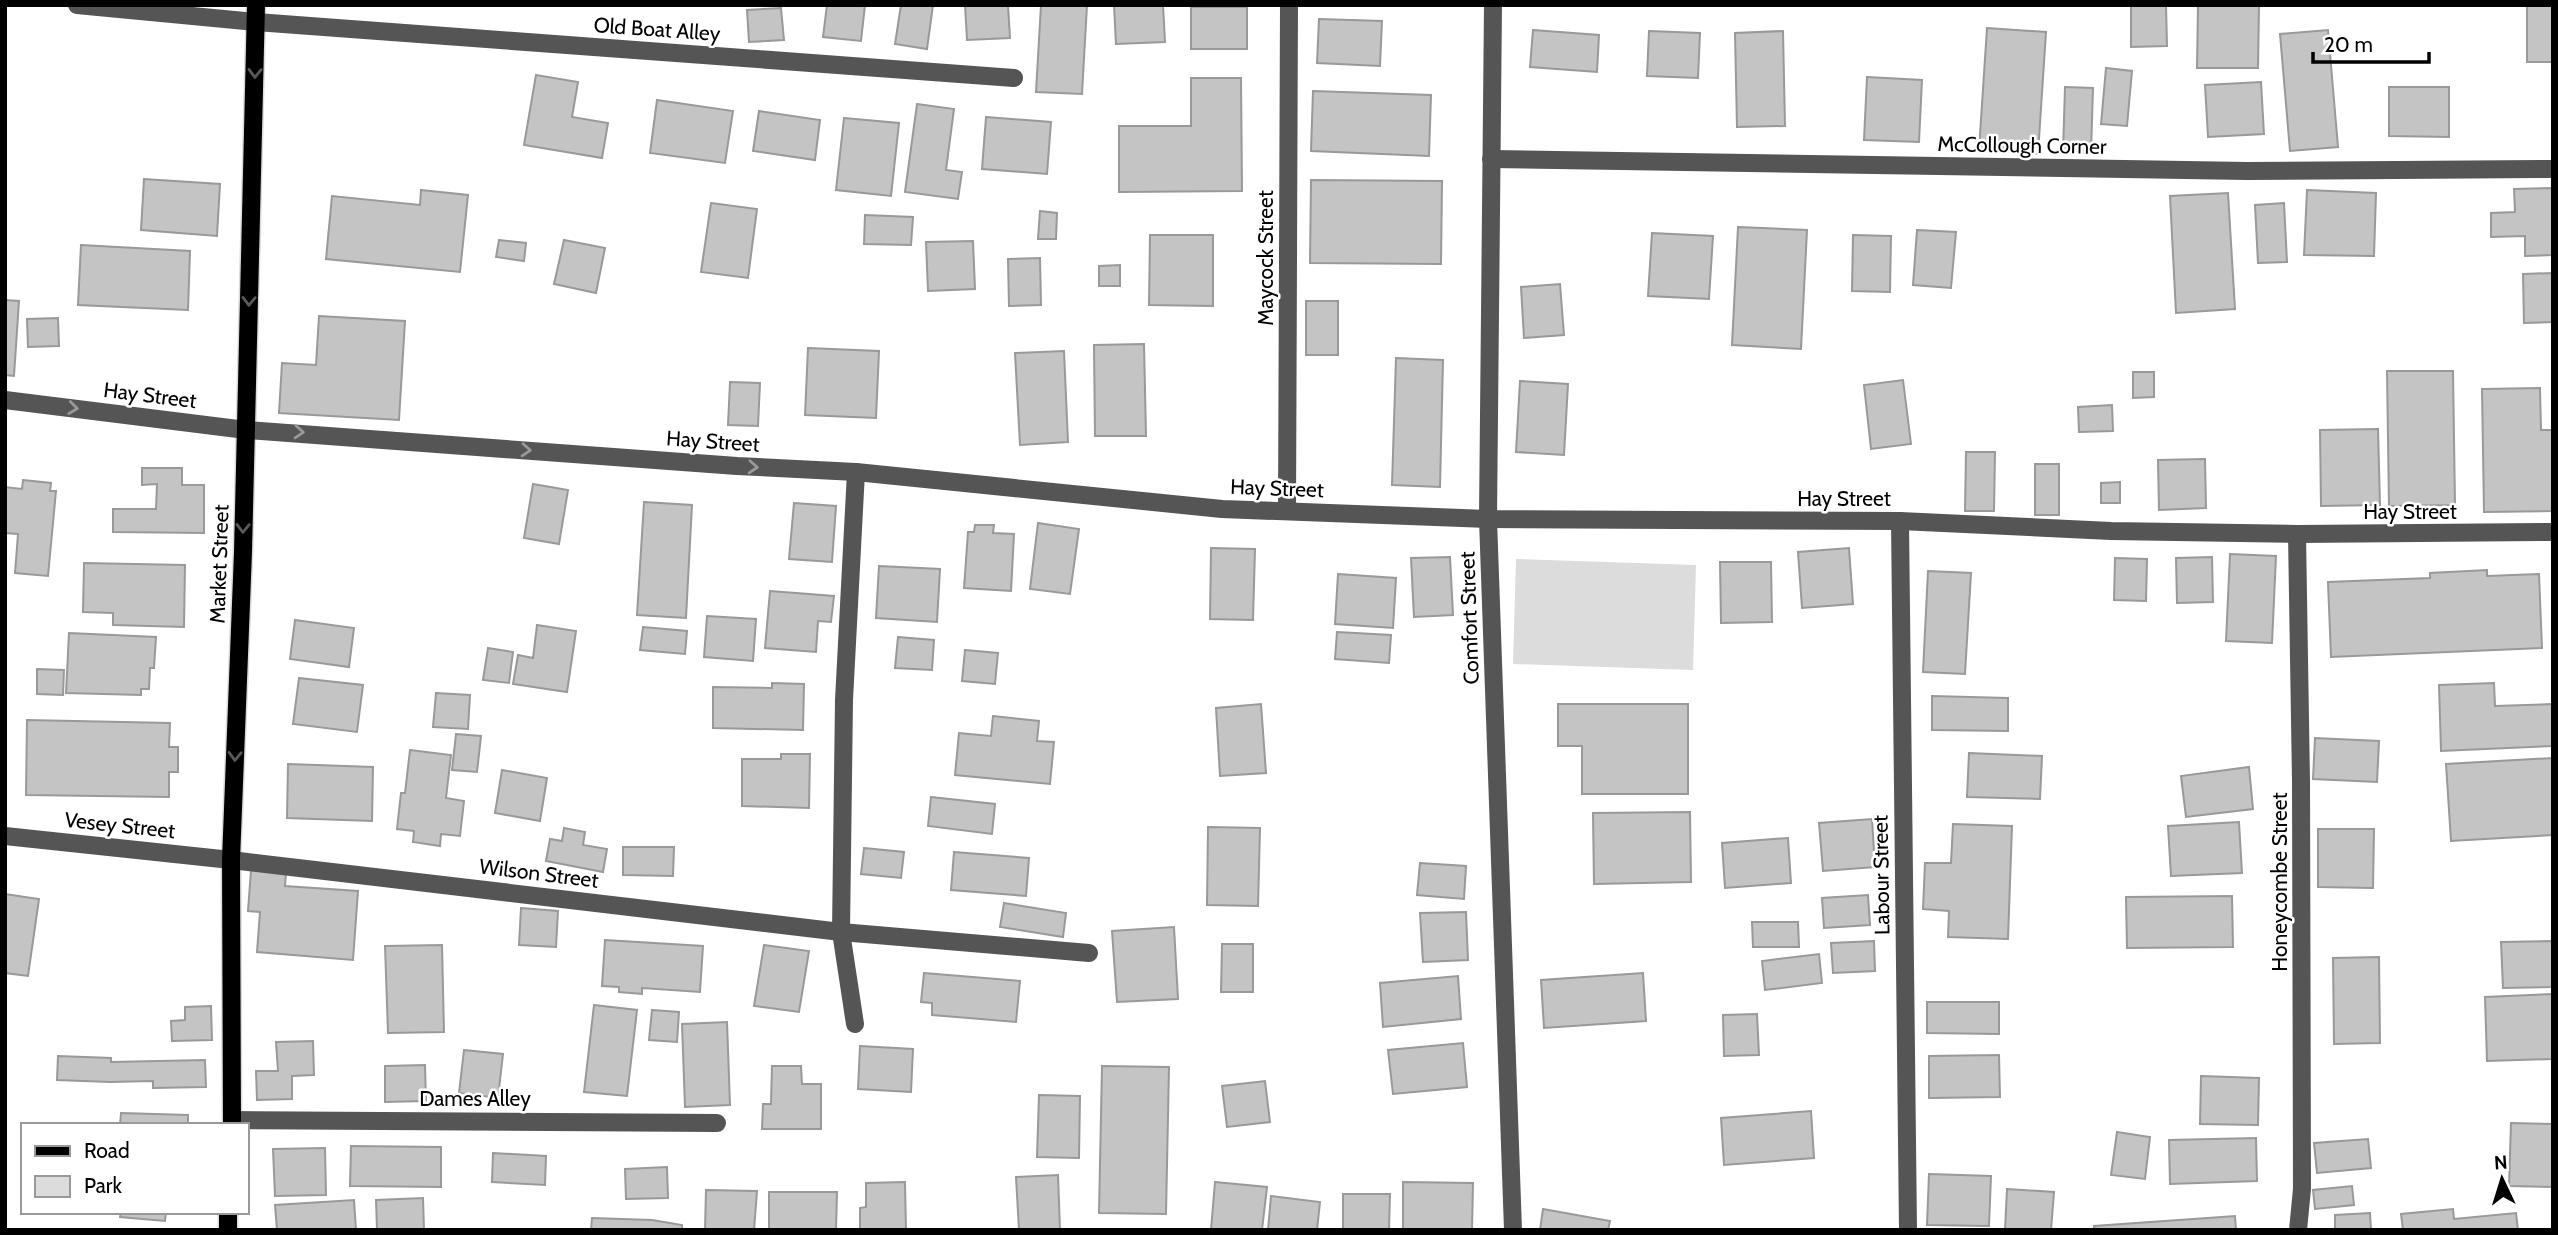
<svg xmlns="http://www.w3.org/2000/svg" width="2558" height="1235" font-family="Cabin,sans-serif">
	<style>
		.green { fill: #dcdcdc }
		.building { fill: #c4c4c4; stroke: #999; stroke-width: 2 }
		.lines { fill: none; stroke-linecap: round; stroke-linejoin: round }
		.major-casing { stroke: #dbdbdb; stroke-width: 21 }
		.minor { stroke: #555; stroke-width: 18 }
		.major { stroke: #000; stroke-width: 18 }
		.oneway { stroke: #595959 }
		.oneway2 { stroke: #999 }
		.labels { text-anchor: middle; dominant-baseline: central; stroke-width: 5; stroke-linejoin: round; paint-order: stroke }
		.street-label { font-size: 21px; fill: #000; stroke: #fff }
	</style>
	<rect width="100%" height="100%" fill="#fff"/>
	<polygon class="green" points="1516,559 1696,565 1693,670 1513,664"/>
	<g class="building">
		<polygon points="827,5 865,5 861,41 823,37"/>
		<polygon points="901,5 933,5 927,49 895,44"/>
		<polygon points="965,5 1008,5 1010,38 967,40"/>
		<polygon points="1041,5 1087,5 1082,94 1036,92"/>
		<polygon points="1114,5 1163,5 1165,42 1116,44"/>
		<polygon points="2131,5 2166,5 2167,46 2131,47"/>
		<polygon points="2198,5 2259,5 2258,68 2197,68"/>
		<rect x="2527" y="5" width="26" height="57"/>
		<rect x="1191" y="7" width="56" height="42"/>
		<polygon points="781,8 784,40 749,42 747,10"/>
		<polygon points="1319,19 1382,21 1380,66 1317,63"/>
		<polygon points="1987,28 2046,32 2038,154 1979,150"/>
		<polygon points="1533,30 1599,35 1597,72 1530,67"/>
		<polygon points="2328,30 2338,147 2290,151 2280,34"/>
		<polygon points="1649,31 1700,33 1698,78 1647,76"/>
		<polygon points="1783,31 1785,126 1737,127 1735,33"/>
		<polygon points="2106,68 2132,71 2127,126 2101,124"/>
		<polygon points="536,75 578,82 572,117 608,123 602,158 524,145"/>
		<polygon points="1867,77 1922,80 1919,142 1864,140"/>
		<polygon points="1191,78 1241,78 1242,191 1119,192 1119,126 1191,126"/>
		<polygon points="2261,82 2264,134 2208,137 2205,85"/>
		<polygon points="2065,87 2093,88 2091,153 2063,152"/>
		<polygon points="2389,87 2449,87 2449,137 2389,136"/>
		<polygon points="1313,91 1431,95 1429,156 1311,151"/>
		<polygon points="657,100 733,111 725,163 650,153"/>
		<polygon points="917,104 954,109 946,170 962,172 958,199 905,192"/>
		<polygon points="759,111 820,120 815,160 753,151"/>
		<polygon points="986,117 1051,122 1047,174 982,169"/>
		<polygon points="844,118 899,123 891,196 836,190"/>
		<polygon points="144,179 220,184 217,236 141,230"/>
		<polygon points="1311,180 1442,181 1441,264 1310,263"/>
		<polygon points="2553,188 2553,255 2525,256 2525,236 2491,237 2491,213 2515,212 2514,189"/>
		<polygon points="421,190 468,195 460,272 326,259 332,196 420,205"/>
		<polygon points="2307,190 2376,193 2374,256 2304,255"/>
		<polygon points="2228,193 2235,309 2176,313 2170,196"/>
		<polygon points="711,203 757,209 748,278 701,272"/>
		<polygon points="2284,203 2287,262 2258,263 2255,205"/>
		<polygon points="1040,211 1057,213 1056,239 1038,239"/>
		<polygon points="865,215 913,217 911,245 864,244"/>
		<polygon points="1738,227 1807,230 1801,349 1732,345"/>
		<polygon points="1917,230 1956,232 1951,288 1913,285"/>
		<polygon points="1652,233 1713,236 1709,299 1648,296"/>
		<polygon points="1150,235 1213,235 1213,306 1149,305"/>
		<polygon points="1853,235 1891,236 1890,292 1852,291"/>
		<polygon points="499,240 526,243 524,261 496,257"/>
		<polygon points="564,240 605,248 596,293 554,284"/>
		<polygon points="973,241 975,289 928,291 926,242"/>
		<polygon points="81,245 190,251 188,310 78,305"/>
		<polygon points="1040,258 1041,305 1009,306 1008,259"/>
		<polygon points="1120,265 1120,286 1099,286 1099,266"/>
		<polygon points="2553,273 2553,322 2524,323 2523,274"/>
		<polygon points="1560,284 1564,335 1524,338 1521,287"/>
		<polygon points="5,300 19,301 14,376 5,375"/>
		<rect x="1306" y="301" width="32" height="54"/>
		<polygon points="319,316 405,321 399,420 279,413 282,363 316,365"/>
		<polygon points="58,318 59,346 28,347 27,319"/>
		<polygon points="1144,344 1146,436 1095,436 1094,345"/>
		<polygon points="808,348 879,351 876,418 805,415"/>
		<polygon points="1064,351 1068,442 1020,445 1015,353"/>
		<polygon points="1396,358 1443,360 1440,487 1392,485"/>
		<polygon points="2387,371 2453,371 2455,505 2389,506"/>
		<polygon points="2133,372 2154,372 2154,397 2133,398"/>
		<polygon points="1903,380 1911,444 1871,449 1864,385"/>
		<polygon points="1520,381 1568,384 1564,455 1516,452"/>
		<polygon points="730,382 760,383 758,426 728,425"/>
		<polygon points="2540,388 2541,430 2553,430 2553,511 2484,512 2482,389"/>
		<polygon points="2112,405 2113,431 2079,432 2078,407"/>
		<polygon points="2378,429 2380,505 2321,506 2320,430"/>
		<polygon points="1966,452 1995,452 1994,511 1965,511"/>
		<polygon points="2205,459 2206,508 2159,510 2158,460"/>
		<rect x="2035" y="464" width="24" height="51"/>
		<polygon points="142,468 182,468 182,485 204,485 204,533 113,532 113,509 156,509 157,484 142,485"/>
		<polygon points="23,480 51,483 50,491 56,491 48,576 15,573 18,534 5,533 5,487 22,489"/>
		<polygon points="2120,482 2120,503 2101,503 2101,483"/>
		<polygon points="533,484 568,490 559,544 524,538"/>
		<polygon points="644,502 692,505 686,618 637,615"/>
		<polygon points="794,503 836,506 832,562 789,559"/>
		<polygon points="1038,523 1079,529 1070,594 1030,589"/>
		<polygon points="975,525 994,525 993,533 1014,534 1011,591 964,588 968,532 974,532"/>
		<polygon points="1211,548 1255,549 1253,620 1210,619"/>
		<polygon points="1849,548 1853,604 1802,608 1798,552"/>
		<polygon points="2230,554 2276,556 2272,643 2226,641"/>
		<polygon points="1450,557 1453,615 1414,617 1411,558"/>
		<polygon points="2212,557 2213,602 2177,603 2176,558"/>
		<polygon points="2115,558 2147,559 2146,601 2114,600"/>
		<polygon points="1720,562 1771,562 1772,622 1721,623"/>
		<polygon points="84,563 185,565 184,627 113,625 113,613 83,612"/>
		<polygon points="879,566 940,569 937,622 876,618"/>
		<polygon points="2487,570 2487,576 2539,574 2542,648 2331,657 2328,582 2430,578 2430,573"/>
		<polygon points="1928,571 1971,573 1965,674 1923,672"/>
		<polygon points="1338,574 1396,578 1393,628 1335,624"/>
		<polygon points="770,591 834,596 831,622 818,621 816,652 765,648"/>
		<polygon points="707,616 756,619 753,661 704,657"/>
		<polygon points="295,620 354,628 349,667 290,659"/>
		<polygon points="537,625 576,631 567,692 513,684 518,655 533,658"/>
		<polygon points="643,627 687,631 685,654 640,650"/>
		<polygon points="1337,632 1391,635 1389,663 1335,659"/>
		<polygon points="69,633 156,637 154,668 150,668 149,689 141,689 141,695 66,693"/>
		<polygon points="898,637 934,640 932,670 895,668"/>
		<polygon points="488,648 513,652 509,683 483,680"/>
		<polygon points="965,650 998,653 995,684 962,681"/>
		<polygon points="37,669 64,670 63,695 37,694"/>
		<polygon points="299,678 363,685 357,732 293,724"/>
		<polygon points="772,683 804,684 803,730 713,728 713,687 772,688"/>
		<polygon points="2494,683 2495,706 2553,704 2553,746 2441,751 2439,685"/>
		<polygon points="436,693 470,695 468,729 433,727"/>
		<polygon points="1932,696 2008,698 2008,731 1932,730"/>
		<polygon points="1261,704 1266,773 1220,776 1216,708"/>
		<polygon points="1558,704 1688,704 1688,794 1582,794 1582,746 1558,746"/>
		<polygon points="993,716 1039,721 1037,741 1054,742 1050,784 955,775 959,733 991,736"/>
		<polygon points="27,720 170,723 169,747 178,747 178,772 169,772 169,797 26,795"/>
		<polygon points="456,734 481,736 477,772 452,770"/>
		<polygon points="2315,738 2379,741 2377,782 2313,779"/>
		<polygon points="410,750 451,755 446,798 464,801 460,836 441,834 440,846 413,842 414,831 397,829 401,793 405,793"/>
		<polygon points="1969,753 2042,756 2040,799 1967,797"/>
		<polygon points="781,754 810,754 809,808 742,806 742,759 781,759"/>
		<polygon points="2553,758 2553,835 2451,841 2446,764"/>
		<polygon points="288,764 373,767 372,821 287,818"/>
		<polygon points="2249,767 2253,809 2186,817 2181,776"/>
		<polygon points="502,770 547,778 540,821 495,813"/>
		<polygon points="931,797 995,804 992,834 928,826"/>
		<polygon points="1690,812 1691,882 1594,884 1593,813"/>
		<polygon points="1872,819 1875,867 1823,871 1819,823"/>
		<polygon points="2239,822 2242,873 2171,876 2168,826"/>
		<polygon points="1953,824 2012,826 2008,939 1948,937 1949,911 1923,909 1925,863 1951,863"/>
		<polygon points="1208,827 1260,828 1258,906 1207,905"/>
		<polygon points="564,828 585,832 583,845 607,849 603,872 546,861 550,839 562,841"/>
		<polygon points="2318,829 2374,829 2373,888 2318,887"/>
		<polygon points="1788,838 1791,883 1725,888 1722,843"/>
		<polygon points="623,847 674,847 673,876 623,875"/>
		<polygon points="864,848 904,852 901,878 861,874"/>
		<polygon points="954,852 1029,858 1026,896 951,890"/>
		<polygon points="1420,863 1466,866 1464,899 1417,895"/>
		<polygon points="251,870 286,873 285,886 358,891 353,960 257,952 260,912 248,911"/>
		<polygon points="5,894 39,899 28,976 5,973"/>
		<polygon points="1868,895 1870,925 1824,928 1822,898"/>
		<polygon points="2232,896 2233,947 2127,948 2126,897"/>
		<polygon points="1004,903 1066,913 1063,937 1000,927"/>
		<polygon points="521,908 558,911 556,947 519,945"/>
		<polygon points="1466,912 1468,960 1423,962 1420,913"/>
		<polygon points="1752,922 1798,922 1799,947 1753,947"/>
		<polygon points="1174,927 1178,999 1117,1002 1112,931"/>
		<polygon points="605,940 703,946 700,992 642,988 642,994 619,992 619,987 602,986"/>
		<polygon points="1874,941 1875,971 1833,973 1831,943"/>
		<polygon points="2553,941 2553,987 2503,988 2501,942"/>
		<polygon points="1222,944 1253,944 1253,992 1221,992"/>
		<polygon points="442,945 444,1032 388,1033 385,946"/>
		<polygon points="764,945 809,951 799,1012 754,1006"/>
		<polygon points="1819,954 1822,983 1765,990 1762,961"/>
		<polygon points="2379,957 2380,1043 2334,1044 2333,958"/>
		<polygon points="924,973 1020,981 1016,1022 932,1015 932,1003 921,1002"/>
		<polygon points="1643,973 1646,1021 1544,1028 1541,980"/>
		<polygon points="1458,976 1461,1019 1383,1027 1380,983"/>
		<polygon points="2553,994 2553,1059 2487,1061 2485,997"/>
		<polygon points="1927,1002 1999,1002 1999,1034 1927,1033"/>
		<polygon points="594,1005 637,1010 627,1096 584,1092"/>
		<polygon points="211,1006 212,1040 172,1041 171,1021 185,1020 185,1007"/>
		<polygon points="652,1010 679,1012 677,1042 649,1040"/>
		<polygon points="1757,1014 1759,1055 1724,1056 1723,1015"/>
		<polygon points="727,1022 730,1105 685,1107 682,1024"/>
		<polygon points="313,1041 314,1075 292,1076 292,1099 257,1100 256,1071 278,1071 276,1042"/>
		<polygon points="1463,1043 1467,1087 1393,1094 1388,1050"/>
		<polygon points="860,1046 913,1049 911,1092 858,1089"/>
		<polygon points="464,1050 503,1054 498,1098 459,1093"/>
		<polygon points="1999,1055 2000,1097 1929,1098 1929,1056"/>
		<polygon points="58,1056 111,1058 111,1062 205,1060 206,1087 153,1088 153,1081 110,1082 57,1080"/>
		<polygon points="425,1065 426,1101 385,1102 385,1066"/>
		<polygon points="772,1066 801,1066 802,1084 821,1084 821,1129 762,1129 763,1104 771,1104"/>
		<polygon points="1102,1066 1169,1067 1166,1214 1099,1213"/>
		<polygon points="2201,1076 2259,1078 2258,1125 2200,1124"/>
		<polygon points="1265,1081 1270,1122 1227,1127 1222,1086"/>
		<polygon points="1039,1095 1080,1096 1079,1158 1037,1157"/>
		<polygon points="1811,1111 1814,1158 1724,1165 1721,1118"/>
		<polygon points="121,1113 188,1115 188,1125 120,1125"/>
		<polygon points="2511,1123 2553,1124 2553,1187 2509,1186"/>
		<polygon points="2117,1132 2150,1137 2145,1179 2111,1175"/>
		<polygon points="2256,1138 2257,1181 2170,1184 2169,1140"/>
		<polygon points="2368,1139 2371,1168 2317,1173 2314,1143"/>
		<polygon points="351,1146 441,1147 441,1187 350,1186"/>
		<polygon points="325,1148 326,1195 275,1196 273,1149"/>
		<polygon points="493,1153 546,1156 545,1185 492,1182"/>
		<polygon points="667,1167 668,1198 626,1199 625,1169"/>
		<polygon points="1929,1174 1991,1176 1989,1226 1927,1225"/>
		<polygon points="1058,1175 1060,1230 1019,1230 1016,1177"/>
		<polygon points="905,1182 906,1230 860,1230 860,1208 866,1207 866,1183"/>
		<polygon points="1215,1182 1267,1187 1262,1230 1211,1230"/>
		<polygon points="1403,1182 1473,1183 1472,1230 1403,1230"/>
		<polygon points="2352,1186 2354,1205 2315,1209 2313,1190"/>
		<polygon points="2007,1189 2054,1192 2051,1230 2005,1230"/>
		<polygon points="706,1190 757,1191 754,1230 705,1230"/>
		<polygon points="769,1192 837,1192 836,1230 769,1230"/>
		<polygon points="1343,1194 1390,1194 1389,1230 1343,1230"/>
		<polygon points="1271,1196 1320,1202 1317,1230 1268,1230"/>
		<polygon points="423,1198 424,1230 377,1230 376,1200"/>
		<polygon points="354,1200 356,1230 277,1230 275,1205"/>
		<polygon points="1543,1209 1610,1221 1608,1230 1540,1230"/>
		<polygon points="2453,1209 2454,1219 2516,1213 2518,1230 2403,1230 2401,1214"/>
		<polygon points="121,1212 166,1212 165,1221 120,1217"/>
		<polygon points="2370,1213 2371,1230 2335,1230 2335,1215"/>
		<polygon points="2235,1216 2236,1230 2094,1230 2094,1226"/>
		<polygon points="592,1218 652,1220 682,1225 682,1230 591,1230"/>
	</g>
	<g class="lines">
		<defs>
			<g id="major">
				<polyline points="232,1125 231,860 243,552 256,5"/>
				<polyline points="228,1230 228,1212"/>
			</g>
		</defs>
		<use href="#major" class="major-casing"/>
		<g class="minor">
			<polyline points="77,5 256,22 1014,78"/>
			<polyline points="1493,5 1488,519 1513,1230"/>
			<polyline points="1491,159 2247,171 2553,169"/>
			<polyline points="5,400 246,430 737,466 856,472 1222,509 1488,519 1900,521 2111,531 2297,534 2553,532"/>
			<polyline points="1287,511 1289,5"/>
			<polyline points="1900,521 1908,1230"/>
			<polyline points="2297,534 2301,781 2302,1189 2298,1230"/>
			<polyline points="5,836 231,860 841,932 1089,953"/>
			<polyline points="855,1024 841,932 844,700 856,472"/>
			<polyline points="232,1120 717,1123"/>
		</g>
		<use href="#major" class="major"/>
	</g>
	<defs><path id="oneway-chevron" d="M-2-3.5L2.5 0L-2 3.5" fill="none" stroke-width="1.6" stroke-linecap="round" stroke-linejoin="round" transform="scale(1.75)"/></defs>
	<g class="oneway">
		<use href="#oneway-chevron" transform="translate(255 73) rotate(91)"/>
		<use href="#oneway-chevron" transform="translate(249 301) rotate(91)"/>
		<use href="#oneway-chevron" transform="translate(243 528) rotate(91)"/>
		<use href="#oneway-chevron" transform="translate(235 756) rotate(92)"/>
	</g>
	<g class="oneway2">
		<use href="#oneway-chevron" transform="translate(73 408) rotate(7)"/>
		<use href="#oneway-chevron" transform="translate(299 432) rotate(4)"/>
		<use href="#oneway-chevron" transform="translate(526 450) rotate(4)"/>
		<use href="#oneway-chevron" transform="translate(753 467) rotate(3)"/>
	</g>
	<g class="labels">
		<g class="street-label">
			<text transform="translate(657 29) rotate(4)">Old Boat Alley</text>
			<text transform="translate(2022 145) rotate(1)">McCollough Corner</text>
			<text transform="translate(1265 258) rotate(-90)">Maycock Street</text>
			<text transform="translate(150 395) rotate(7)">Hay Street</text>
			<text transform="translate(713 441) rotate(4)">Hay Street</text>
			<text transform="translate(1277 488) rotate(2)">Hay Street</text>
			<text x="1844" y="498">Hay Street</text>
			<text x="2410" y="511">Hay Street</text>
			<text transform="translate(219 564) rotate(-88)">Market Street</text>
			<text transform="translate(1469 618) rotate(-92)">Comfort Street</text>
			<text transform="translate(120 825) rotate(6)">Vesey Street</text>
			<text transform="translate(539 873) rotate(7)">Wilson Street</text>
			<text transform="translate(1881 875) rotate(-91)">Labour Street</text>
			<text transform="translate(2279 882) rotate(-90)">Honeycombe Street</text>
			<text x="475" y="1098">Dames Alley</text>
		</g>
	</g>
	<rect width="2558" height="1235" fill="none" stroke="#000000" stroke-width="14"/>
	<rect x="21" y="1123" width="228" height="91" fill="#ffffff" stroke="#999999" stroke-width="2"/>
	<rect x="35" y="1146" width="35" height="10" fill="#000000" stroke="#999999" stroke-width="2"/>
	<text x="84" y="1158" font-size="21" fill="#000000">Road</text>
	<rect x="35" y="1176" width="35" height="21" fill="#dcdcdc" stroke="#999999" stroke-width="2"/>
	<text x="84" y="1193" font-size="21" fill="#000000">Park</text>
	<g transform="translate(2502 1179) rotate(356)" stroke="#ffffff" stroke-width="5" paint-order="stroke">
	<path d="M0-5L12 26L0 18L-12 26Z" fill="#000000"/>
	<text y="-10" font-size="19" font-weight="bold" text-anchor="middle" fill="#000000">N</text>
	</g>
	<path d="M2313 52v10h116v-10" fill="none" stroke="#000000" stroke-width="3.5"/>
	<text x="2324" y="52" font-size="21" fill="#000000" stroke="#ffffff" stroke-width="5" paint-order="stroke">20 m</text>
</svg>
